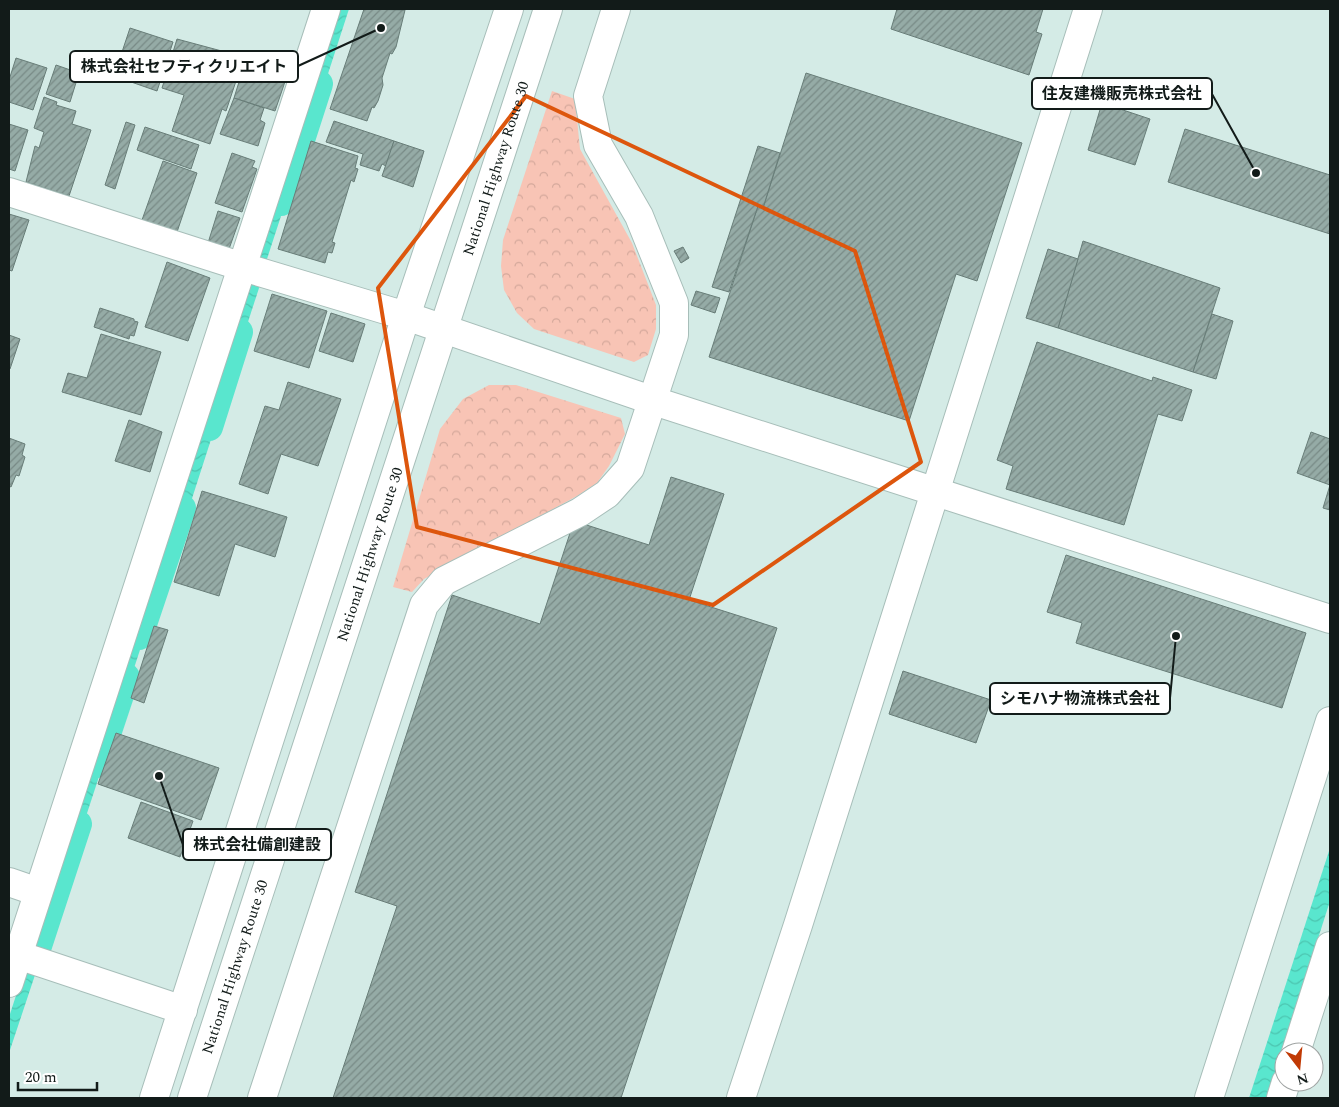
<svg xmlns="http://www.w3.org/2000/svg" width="1339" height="1107" font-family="Spectral,'Noto Sans JP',serif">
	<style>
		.forest { fill: url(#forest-crowns) }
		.water { fill: url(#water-waves) }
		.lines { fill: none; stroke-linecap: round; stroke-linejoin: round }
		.canal { stroke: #59e6ce; stroke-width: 28 }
		.building { fill: url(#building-hatch); stroke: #687d78 }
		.minor-casing { stroke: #a7beb9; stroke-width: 30 }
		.highway-casing { stroke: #a7beb9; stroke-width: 30 }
		.minor { stroke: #fff; stroke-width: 28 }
		.highway { stroke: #fff; stroke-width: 28 }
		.marked { fill: none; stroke: #dd560d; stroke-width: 4; stroke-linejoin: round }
		.labels { text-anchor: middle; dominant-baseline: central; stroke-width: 4; stroke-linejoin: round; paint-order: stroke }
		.street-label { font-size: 15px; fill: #121b19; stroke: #fff }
		.leader { fill: none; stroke: #121b19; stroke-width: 2 }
		.callout-dot { fill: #121b19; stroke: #fff; stroke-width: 2 }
		.callout { fill: #fff; stroke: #121b19; stroke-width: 2 }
		.callout-label { font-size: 16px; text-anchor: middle; font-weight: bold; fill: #121b19 }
	</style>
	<defs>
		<pattern id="forest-crowns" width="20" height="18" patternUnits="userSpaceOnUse" patternTransform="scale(1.25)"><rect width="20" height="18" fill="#f8c4b5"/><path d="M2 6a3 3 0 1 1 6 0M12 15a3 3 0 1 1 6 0" fill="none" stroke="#d4a89b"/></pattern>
		<pattern id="water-waves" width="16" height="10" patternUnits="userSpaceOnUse" patternTransform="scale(1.25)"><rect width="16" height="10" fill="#59e6ce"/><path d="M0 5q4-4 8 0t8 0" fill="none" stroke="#4cc5b0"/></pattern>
		<pattern id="building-hatch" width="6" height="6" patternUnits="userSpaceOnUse" patternTransform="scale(1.25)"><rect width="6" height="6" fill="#95aba6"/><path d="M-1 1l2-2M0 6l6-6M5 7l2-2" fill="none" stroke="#788a86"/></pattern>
	</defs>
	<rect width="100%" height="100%" fill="#d4ebe6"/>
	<g class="forest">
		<polygon points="552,91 575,99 580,149 632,243 656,305 656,329 648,355 634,362 534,329 517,313 504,290 501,266 503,240"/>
		<polygon points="489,385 516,385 621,418 625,434 609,466 597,483 577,496 424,579 412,592 393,587 440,429 463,399"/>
	</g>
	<g class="water">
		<polygon points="338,9 349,9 313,120 302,117"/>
		<polygon points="287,165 297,167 266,262 257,259"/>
		<polygon points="251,282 260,285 233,368 225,366 222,362"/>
		<polygon points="214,390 226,393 177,545 165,541"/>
		<polygon points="146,598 156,601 119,714 108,710"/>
		<polygon points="103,727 114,731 71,862 60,859"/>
		<polygon points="1330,848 1330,901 1267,1098 1249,1098"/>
		<polygon points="57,865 69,869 49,933 37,930"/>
		<polygon points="24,971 35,975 9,1053 9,1017"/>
	</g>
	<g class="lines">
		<g class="canal">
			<polyline points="281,202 319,84"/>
			<polyline points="209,427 239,332"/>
			<polyline points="139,636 182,508"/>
			<polyline points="97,764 126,677"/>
			<polyline points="38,946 78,824"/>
		</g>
	</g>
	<g class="building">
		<polygon points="364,9 405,10 396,47 392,54 390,53 382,78 383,85 378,101 374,108 372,107 367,121 330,109"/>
		<polygon points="897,9 1043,9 1036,32 1042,34 1029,75 891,29"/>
		<polygon points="130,28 173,42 157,91 114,76"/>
		<polygon points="177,39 244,57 226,111 222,109 210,144 172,131 184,95 162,88"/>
		<polygon points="248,53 290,67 275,111 234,98"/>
		<polygon points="16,58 47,68 33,110 9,102 9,80"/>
		<polygon points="56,65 79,73 70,102 46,94"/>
		<polygon points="806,73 1022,143 977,281 956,274 909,421 709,357 758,206 763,208"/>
		<polygon points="44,97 57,102 56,105 76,111 72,124 91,130 69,196 26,182 35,146 39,148 44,132 34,128"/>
		<polygon points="234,98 264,108 260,120 265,123 258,146 220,134"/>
		<polygon points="1102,103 1150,119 1135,165 1088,150"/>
		<polygon points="334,121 394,141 386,166 382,164 379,171 360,165 363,154 326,142"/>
		<polygon points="126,122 135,125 115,189 105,185"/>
		<polygon points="9,124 28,130 15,171 9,169"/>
		<polygon points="145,127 199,145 191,169 137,150"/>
		<polygon points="1185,129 1330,175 1330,234 1168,182"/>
		<polygon points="311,141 358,156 355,168 358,169 354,182 351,180 332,242 335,243 332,253 328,252 325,263 278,249"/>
		<polygon points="394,141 424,151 413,187 382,176"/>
		<polygon points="758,146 780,153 763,208 758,206 729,292 712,287"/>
		<polygon points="232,153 255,161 252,167 257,169 242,212 215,203"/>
		<polygon points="163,161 197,173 177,232 142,220"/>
		<polygon points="218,211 240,218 229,249 208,243"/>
		<polygon points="9,214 29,220 12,271 9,270"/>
		<polygon points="1083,241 1220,288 1193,372 1058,328"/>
		<polygon points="683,247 689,258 681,263 674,251"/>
		<polygon points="1048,249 1078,259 1058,328 1026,318"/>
		<polygon points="167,262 210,278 188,341 145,327"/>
		<polygon points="696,291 720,298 715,313 691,305"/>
		<polygon points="272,294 327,311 309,368 254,351"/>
		<polygon points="100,308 134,319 134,321 138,322 134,336 130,335 129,339 94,327"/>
		<polygon points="331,313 365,324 353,362 319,351"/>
		<polygon points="1212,314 1233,321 1216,379 1193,372"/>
		<polygon points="101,334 161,352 141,415 62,392 68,373 87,378"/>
		<polygon points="9,335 20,339 10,369 9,369"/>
		<polygon points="1037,342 1152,381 1153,377 1192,390 1182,421 1158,414 1124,525 1006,489 1013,466 997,460"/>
		<polygon points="288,382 341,399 318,466 281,454 268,494 239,484 265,406 279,410"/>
		<polygon points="129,420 162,432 150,472 115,461"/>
		<polygon points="1311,432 1330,439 1330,510 1323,508 1330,485 1297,473"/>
		<polygon points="9,438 25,444 22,455 25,457 19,476 16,475 11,487 9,486"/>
		<polygon points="671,477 724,494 689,600 777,628 621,1098 333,1098 397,906 355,892 452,595 540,624 574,521 649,545"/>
		<polygon points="202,491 287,517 275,557 235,544 219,596 174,582"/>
		<polygon points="1066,555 1306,633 1282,708 1076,643 1082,623 1047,612"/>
		<polygon points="154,626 168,630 144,703 131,698"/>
		<polygon points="903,671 991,700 976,743 889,714"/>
		<polygon points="116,733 219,768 201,820 98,784"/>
		<polygon points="141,802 193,821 180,857 128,838"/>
	</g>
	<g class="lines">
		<defs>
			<g id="minor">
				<polyline points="9,192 243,267 406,316 651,400 1330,619"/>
				<polyline points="9,882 38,892"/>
				<polyline points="9,952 183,1010"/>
				<polyline points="9,983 326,9"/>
				<polyline points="1296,1052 1330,946"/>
				<polyline points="262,1098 424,605 444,581 580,512 607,494 630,468 674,335 674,303 639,216 598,145 588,96 616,9"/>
				<polyline points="741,1098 798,925 1088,9"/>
				<polyline points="1209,1098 1330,721"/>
				<polyline points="1281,1098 1286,1082"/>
			</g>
			<g id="highway">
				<polyline points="154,1098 406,316 509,9"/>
				<path id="s1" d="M192,1098L548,9"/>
			</g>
		</defs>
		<use href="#minor" class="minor-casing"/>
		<use href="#highway" class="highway-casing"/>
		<use href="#minor" class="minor"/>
		<use href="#highway" class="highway"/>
	</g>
	<path class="marked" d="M526,96L855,251L921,462L713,605L417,527L378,288Z"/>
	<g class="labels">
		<g class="street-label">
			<text stroke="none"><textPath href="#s1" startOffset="978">National Highway Route 30</textPath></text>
			<text stroke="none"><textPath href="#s1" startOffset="572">National Highway Route 30</textPath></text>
			<text stroke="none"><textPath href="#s1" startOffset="138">National Highway Route 30</textPath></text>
		</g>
	</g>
	<path class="leader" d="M381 28L298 66M1256 173L1212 94M1176 636L1170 698M159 776L183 845"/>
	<g class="callout-dot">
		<circle cx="381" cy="28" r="5"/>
		<circle cx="1256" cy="173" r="5"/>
		<circle cx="1176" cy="636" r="5"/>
		<circle cx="159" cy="776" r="5"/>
	</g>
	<g class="callout">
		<rect x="70" y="51" width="228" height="31" rx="5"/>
		<rect x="1032" y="78" width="180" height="31" rx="5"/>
		<rect x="990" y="683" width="180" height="31" rx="5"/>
		<rect x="183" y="829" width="148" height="31" rx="5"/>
	</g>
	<g class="callout-label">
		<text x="184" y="72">株式会社セフティクリエイト</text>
		<text x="1122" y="99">住友建機販売株式会社</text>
		<text x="1080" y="704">シモハナ物流株式会社</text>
		<text x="257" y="850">株式会社備創建設</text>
	</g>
	<rect width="1339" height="1107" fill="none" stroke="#121b19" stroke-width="20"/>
	<g transform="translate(1299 1067) rotate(164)"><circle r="24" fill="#ffffff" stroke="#a0a4a3"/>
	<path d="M0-4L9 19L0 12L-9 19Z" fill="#c13a05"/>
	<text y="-8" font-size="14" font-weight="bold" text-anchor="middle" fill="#121b19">N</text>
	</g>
	<path d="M18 1082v8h79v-8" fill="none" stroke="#121b19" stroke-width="2.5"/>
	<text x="25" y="1082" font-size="15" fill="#121b19" stroke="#ffffff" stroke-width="4" paint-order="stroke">20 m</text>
</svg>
